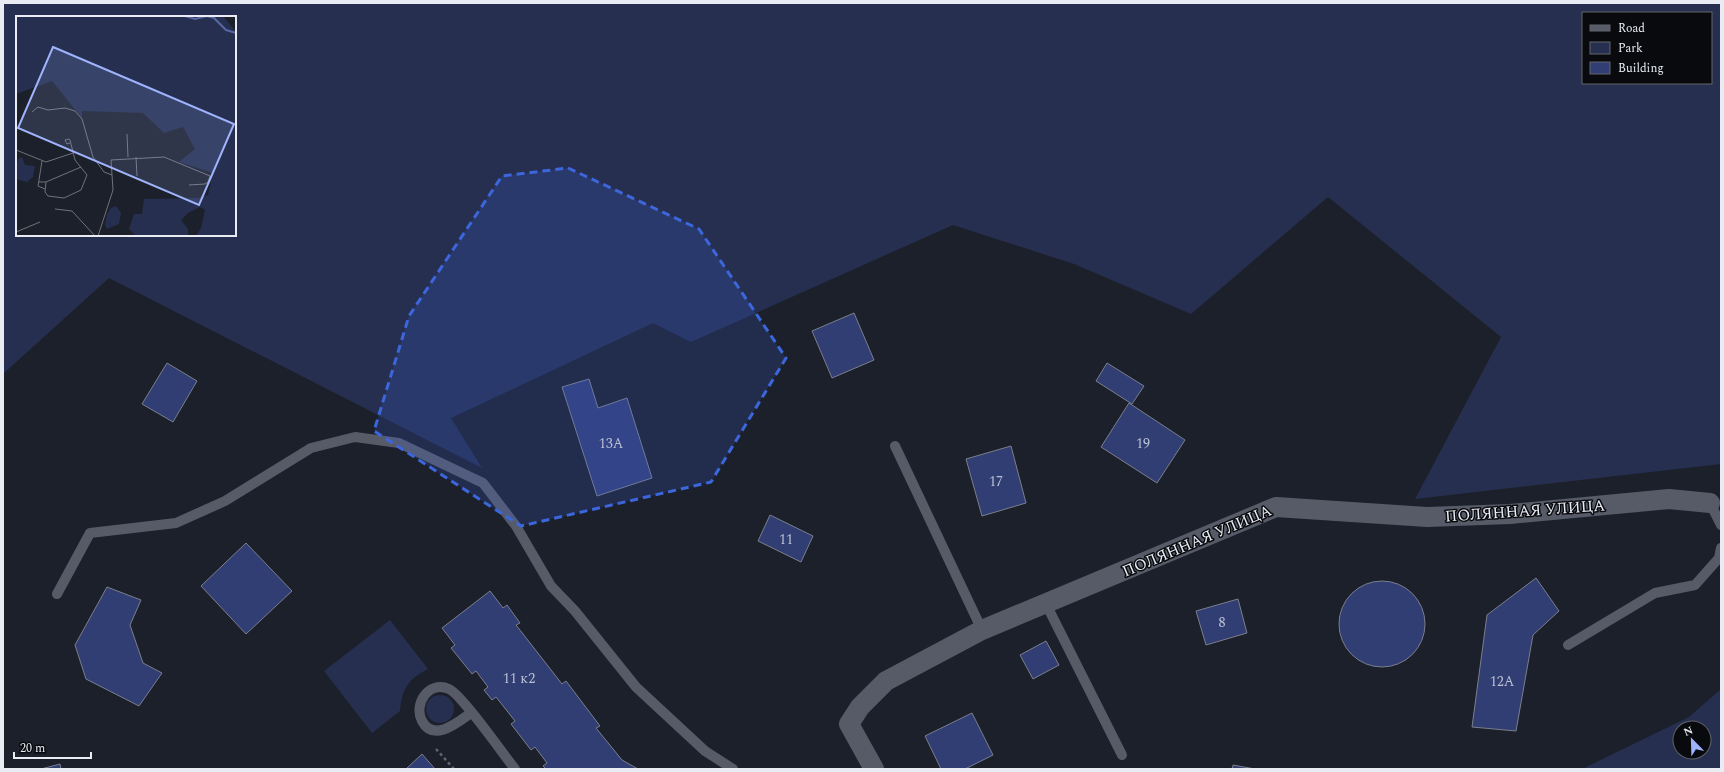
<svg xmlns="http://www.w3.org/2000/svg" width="1724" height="772" font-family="Spectral,serif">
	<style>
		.green { fill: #262f4f; fill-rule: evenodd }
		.building { fill: #313e73; stroke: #7b7f8c }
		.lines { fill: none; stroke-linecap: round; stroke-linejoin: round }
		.path { stroke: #60636c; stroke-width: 2.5; stroke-dasharray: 3 3; stroke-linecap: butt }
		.service { stroke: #575b68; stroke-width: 10 }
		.minor { stroke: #575b68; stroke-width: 20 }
		.marked { fill: #3c66dc; fill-opacity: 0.2; stroke: #3c66dc; stroke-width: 3; stroke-dasharray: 8 5; stroke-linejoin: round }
		.labels { text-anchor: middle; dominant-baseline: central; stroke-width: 3; stroke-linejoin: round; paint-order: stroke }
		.number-label { font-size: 14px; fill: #bbc0d3 }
		.street-label { font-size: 16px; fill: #e9ecf3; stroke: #080a0e }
		.inset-river { fill: none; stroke: #5867a0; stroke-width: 2 }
		.inset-road { fill: none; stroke: #6e727a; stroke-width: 1 }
		.view { fill: #9fb3fd; fill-opacity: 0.15; stroke: #9fb3fd; stroke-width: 2 }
		.inset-edge { fill: none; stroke: #e9ecf3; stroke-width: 2 }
	</style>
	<rect width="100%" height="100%" fill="#1c202a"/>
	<g class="green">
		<path d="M3,3H1721V464L1415,499L1501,337L1328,197L1191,314L1074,264L953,225L691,342L653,323L451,418L482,468L109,278L3,374ZM1583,13H1711V83H1583ZM17,17H235V235H17Z"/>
		<path d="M390,620L428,669C408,679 402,689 400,711L372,733L324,671Z"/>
		<path d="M1721,689V769H1582L1689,717ZM1680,728H1704V752H1680Z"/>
		<circle cx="440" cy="709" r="14"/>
	</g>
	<g class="building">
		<polygon points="854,313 874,360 832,378 812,331"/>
		<polygon points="167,363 197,381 173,422 142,404"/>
		<polygon points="1107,363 1144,386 1132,404 1096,381"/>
		<polygon points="589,379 598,408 627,398 652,478 597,496 562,387"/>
		<polygon points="1129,403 1185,440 1157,483 1101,447"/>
		<polygon points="1011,446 1026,503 982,516 966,459"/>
		<polygon points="770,515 813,536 801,562 758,541"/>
		<polygon points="246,543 292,591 246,634 201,586"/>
		<polygon points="1536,578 1559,611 1533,635 1516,731 1472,727 1487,615"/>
		<circle cx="1382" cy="624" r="43"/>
		<polygon points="107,587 141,600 130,625 143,663 162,673 139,706 86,679 75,645"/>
		<polygon points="490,591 503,608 507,605 520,623 516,625 562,684 566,681 600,726 596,728 622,760 638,769 546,769 543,766 547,763 535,747 531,750 511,724 515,721 496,697 492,700 484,690 488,687 476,671 472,674 451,648 455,645 442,628"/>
		<polygon points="1238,599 1247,633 1206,645 1196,611"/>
		<polygon points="1046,641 1059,665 1033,679 1020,655"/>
		<polygon points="972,713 993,755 965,769 941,769 925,736"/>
		<polygon points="422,754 435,769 406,769"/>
		<polygon points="60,764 61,769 41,769"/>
		<polygon points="1233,765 1255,769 1232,769"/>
	</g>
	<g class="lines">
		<polyline class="path" points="436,749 454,769"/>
		<g class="service">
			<polyline points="895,446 982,630"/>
			<polyline points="1710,503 1721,525"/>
			<polyline points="57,594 90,533 176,523 225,501 311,448 355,437 399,443 483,483 516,526 551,586 575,611 636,687 705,751 733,769"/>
			<polyline points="1046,604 1122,755"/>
			<polyline points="1568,645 1655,593 1695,585 1719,558 1721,548"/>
			<path d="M471,713C458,722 434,743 422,721C413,704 429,680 449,689C462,695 503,754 515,769"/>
		</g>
		<polyline class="minor" points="874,769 849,724 860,707 886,681 982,630 1276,507 1427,517 1510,514 1669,499 1710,503"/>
	</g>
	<path class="marked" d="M568,168L699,229L786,358L711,482L521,526L374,431L409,316L502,176Z"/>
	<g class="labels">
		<g class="number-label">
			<text x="611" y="443">13А</text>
			<text x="1143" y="443">19</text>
			<text x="996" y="481">17</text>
			<text x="786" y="539">11</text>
			<text x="1222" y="622">8</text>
			<text x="519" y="678">11 к2</text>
			<text x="1502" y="681">12А</text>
		</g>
		<g class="street-label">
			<text transform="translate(1525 511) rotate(-4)">ПОЛЯННАЯ УЛИЦА</text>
			<text transform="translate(1197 541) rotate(-23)">ПОЛЯННАЯ УЛИЦА</text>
		</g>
	</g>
	<g transform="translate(16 16)">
		<rect width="220" height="220" fill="#1c202a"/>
		<path d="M0,0H207L220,16V220H180L185,212L189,194L184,191L172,197L165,204L172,213V220H120L113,213L118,198H126L128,183L182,182L192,179L197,157L163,146L179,133L167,111L148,117L127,97L66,95V102L36,65L0,78ZM6,141L9,149L19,150L17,161L11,166L0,163V151L2,143ZM100,190L105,197L103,208L91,213L89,209L91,198L95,192Z" fill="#262f4f"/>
		<path class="inset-river" d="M169,0L179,3L191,0L198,2L210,14L220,17"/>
		<path class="inset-road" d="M16,96L22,91L32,94L49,92L59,95L66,103L77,141L88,156L96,159M111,118L112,141M0,134L30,146L57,137M120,141L121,160M26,145L22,170L29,173M23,166H30L65,151M30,166L29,176L32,180L48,182L65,174L71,159L59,144L54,124L53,123L49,124L51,128L54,127M39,193L56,195L79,220M0,216L24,206M82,220L97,174L95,144L148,141L194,160L192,166L189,168L173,169"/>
		<path class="view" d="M37,31L218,108L183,189L2,112Z"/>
		<rect width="220" height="220" class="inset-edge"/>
	</g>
	<rect width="1724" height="772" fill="none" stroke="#e9ecf3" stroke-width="8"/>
	<rect x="1582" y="12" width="130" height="72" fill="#080a0e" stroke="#62646a"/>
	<rect x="1590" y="25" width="20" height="6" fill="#575b68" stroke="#62646a"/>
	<text x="1618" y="32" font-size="12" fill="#e9ecf3">Road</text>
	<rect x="1590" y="42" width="20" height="12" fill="#262f4f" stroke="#62646a"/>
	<text x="1618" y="52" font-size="12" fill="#e9ecf3">Park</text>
	<rect x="1590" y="62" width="20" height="12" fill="#313e73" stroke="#62646a"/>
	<text x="1618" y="72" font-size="12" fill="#e9ecf3">Building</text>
	<g transform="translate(1692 740) rotate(337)"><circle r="19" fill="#080a0e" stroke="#62646a"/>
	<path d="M0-3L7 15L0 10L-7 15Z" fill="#9fb3fd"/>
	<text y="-6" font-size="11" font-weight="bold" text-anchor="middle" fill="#e9ecf3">N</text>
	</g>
	<path d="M14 752v6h77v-6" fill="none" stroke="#e9ecf3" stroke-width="2"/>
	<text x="20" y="752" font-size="12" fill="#e9ecf3" stroke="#080a0e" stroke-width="3" paint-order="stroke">20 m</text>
</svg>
